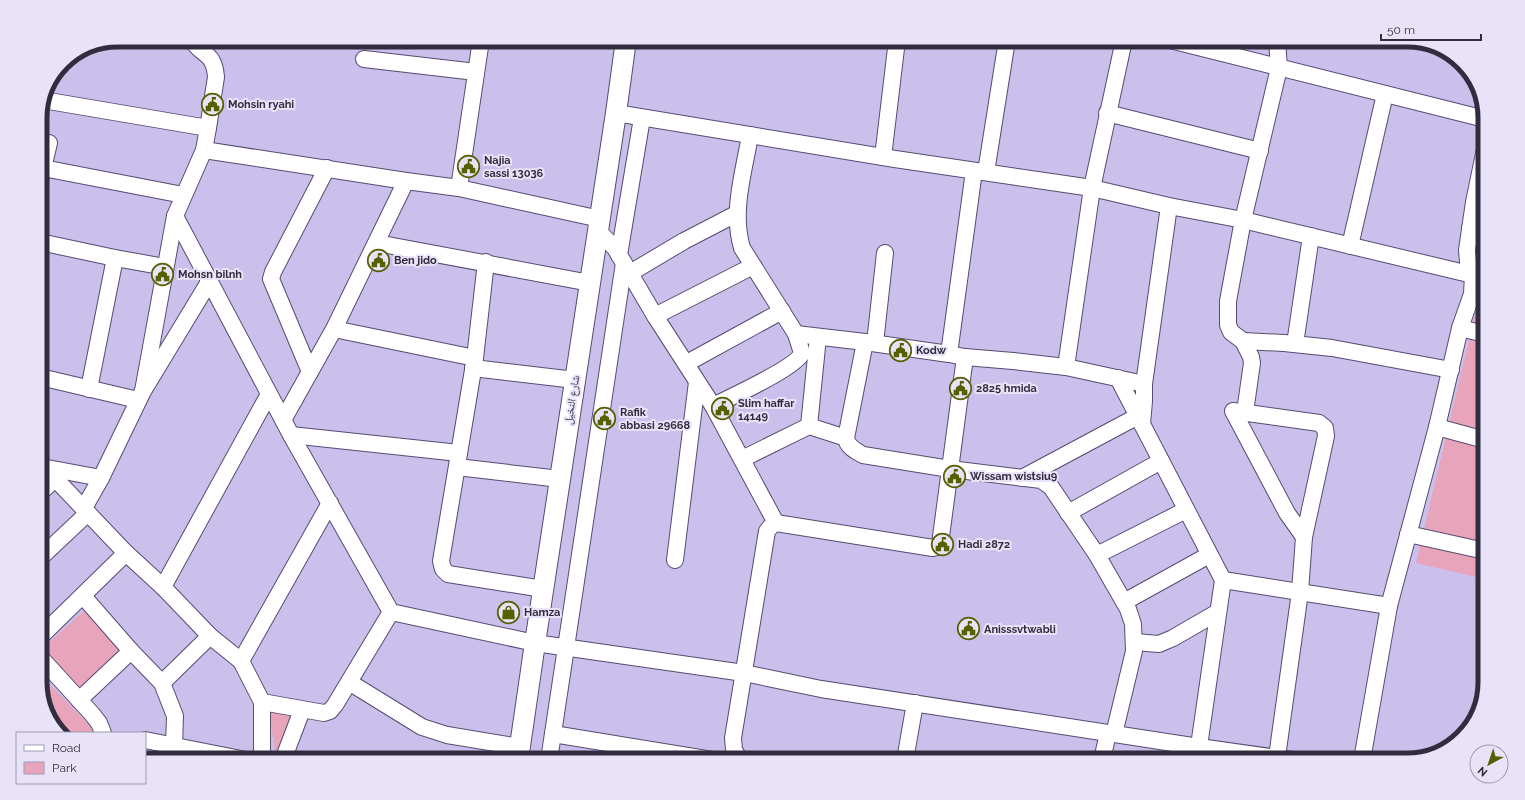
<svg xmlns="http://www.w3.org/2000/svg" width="1525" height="800" font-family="Raleway,'Noto Naskh Arabic',sans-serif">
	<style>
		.green { fill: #e7a4ba }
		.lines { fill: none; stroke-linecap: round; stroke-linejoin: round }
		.minor-casing { stroke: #574b72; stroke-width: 18 }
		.major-casing { stroke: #574b72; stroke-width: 22 }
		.minor { stroke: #fff; stroke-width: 16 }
		.major { stroke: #fff; stroke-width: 20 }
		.labels { text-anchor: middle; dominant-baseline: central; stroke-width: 4; stroke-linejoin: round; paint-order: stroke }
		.poi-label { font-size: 11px; font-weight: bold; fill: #322d3e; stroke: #e9e3fa; text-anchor: start }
		.street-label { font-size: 11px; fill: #322d3e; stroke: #e9e3fa }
		.rim { fill: none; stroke: #322d3e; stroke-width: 5 }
	</style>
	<rect width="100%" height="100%" fill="#cbbfeb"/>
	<g class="green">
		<polygon points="1485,191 1485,579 1416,563 1478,302 1483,283 1472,257"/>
		<polygon points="87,608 126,655 84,694 42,649"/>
		<polygon points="40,674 92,728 94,733 62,733 53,725 40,688"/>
		<polygon points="269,709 297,716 281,754 275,752"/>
	</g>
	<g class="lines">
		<defs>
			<g id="minor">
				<polyline points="1170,40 1485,119"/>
				<polyline points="364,59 476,72"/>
				<polyline points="43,100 208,128"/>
				<polyline points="616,113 895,159 1092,188 1169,206 1243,220 1473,275"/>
				<polyline points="1107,113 1260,151"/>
				<path d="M750,135C744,172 731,211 742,248L796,334L865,342L949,354L965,357L1013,361L1066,367L1144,384"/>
				<polyline points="204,150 406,181 459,188 600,219"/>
				<polyline points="883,157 897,40"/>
				<polyline points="43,168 183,195"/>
				<polyline points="986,172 1007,40"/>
				<polyline points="40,181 49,143"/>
				<polyline points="459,188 481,40"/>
				<polyline points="175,216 291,435 391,612 535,643 744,673 821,689 1199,747 1292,760"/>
				<polyline points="1470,228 1485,231"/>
				<polyline points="598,231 615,248 655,316 713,406 776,523"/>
				<polyline points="40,242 115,258 165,267"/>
				<polyline points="377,243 590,283"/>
				<polyline points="1350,246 1385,94"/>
				<polyline points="619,255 642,118"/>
				<polyline points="486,262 475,358 441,561 443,569 448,574 543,589"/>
				<polyline points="630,273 684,241 736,214"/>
				<polyline points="655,316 753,266"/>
				<polyline points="1460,328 1485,334"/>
				<polyline points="334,329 475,358"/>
				<polyline points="1243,341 1284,343 1332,348 1451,370"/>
				<polyline points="875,343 885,253"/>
				<polyline points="1295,344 1311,236"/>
				<polyline points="949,354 974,171"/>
				<polyline points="687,363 782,311"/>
				<polyline points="1066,367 1092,188 1124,40"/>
				<polyline points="473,368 575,380"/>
				<polyline points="310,372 271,279 273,272 327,168"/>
				<polyline points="40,377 138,400"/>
				<polyline points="1118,378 1223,580 1197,760"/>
				<polyline points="89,389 115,258"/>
				<path d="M143,391L175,216L204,150L208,128L216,77C214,51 202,57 192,40"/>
				<path d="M713,406C729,398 797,367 802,353L796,334"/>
				<polygon points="1233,411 1319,423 1325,428 1326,436 1304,537 1287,513"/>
				<polyline points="1245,412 1252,363 1251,357 1243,341 1231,332 1228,325 1228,301 1243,220 1279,68 1277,40"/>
				<polyline points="283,420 334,329 406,181"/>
				<polyline points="1142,424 1144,401 1144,384 1169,206"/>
				<path d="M809,426L846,438C847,447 856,451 863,455L950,469L1041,480L1051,487L1097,555L1128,609L1133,624L1134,651L1114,734"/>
				<polyline points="1437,427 1485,440"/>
				<polyline points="291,435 459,453"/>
				<polyline points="846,438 865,342"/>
				<polyline points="742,459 809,426 818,337"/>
				<polyline points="42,467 101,478"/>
				<polyline points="44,467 126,553 163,587 210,636 241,661 262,702 262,760"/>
				<polyline points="457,467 560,479"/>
				<polyline points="1022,478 1138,416"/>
				<polyline points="40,493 55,479"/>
				<polyline points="84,508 101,478 143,391 209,282"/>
				<polyline points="1068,513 1161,461"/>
				<polyline points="1408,534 1485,551"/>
				<polyline points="1097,555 1186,510"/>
				<polyline points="40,558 88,513"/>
				<polyline points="675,560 697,382"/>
				<polyline points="1223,580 1389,606"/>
				<polyline points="163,587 269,394"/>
				<polyline points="83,596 131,651 162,683 175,716 174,746"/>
				<polyline points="1124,602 1209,555"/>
				<polyline points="40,637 126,553"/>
				<polyline points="1135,642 1159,644 1173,638 1218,612"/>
				<polyline points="40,657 92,714 99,723 103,733"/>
				<polyline points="241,661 330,503"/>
				<polyline points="349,682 422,727 447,735 520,747"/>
				<polyline points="162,683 210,636"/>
				<polyline points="79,700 131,651"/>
				<polyline points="262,702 324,713 330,711 335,705 391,612"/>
				<polyline points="553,734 712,760"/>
				<polyline points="145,740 246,760"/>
				<polyline points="1277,757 1300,592 1304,537"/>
				<polyline points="283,760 302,710"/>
				<polyline points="549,760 624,263"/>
				<polyline points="740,760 734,750 733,738 767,531 773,524 776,523 933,548 938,547 940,544 965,357"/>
				<polyline points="905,760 915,703"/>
				<polyline points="1102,760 1108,733"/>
				<polyline points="1362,760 1389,606 1437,427 1460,328 1472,294 1473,275 1468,262 1467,250 1474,202 1485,149"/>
			</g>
			<polyline id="major" points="518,760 535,643 616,113 626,40"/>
		</defs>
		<use href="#minor" class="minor-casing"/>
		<use href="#major" class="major-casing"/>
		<use href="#minor" class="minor"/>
		<use href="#major" class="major"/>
	</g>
	<defs>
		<symbol id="civic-ring" viewBox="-11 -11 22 22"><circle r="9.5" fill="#e9e3fa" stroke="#556100" stroke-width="1.5"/><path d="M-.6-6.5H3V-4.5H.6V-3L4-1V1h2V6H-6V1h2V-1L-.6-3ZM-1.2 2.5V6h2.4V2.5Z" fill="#556100"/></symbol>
		<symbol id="shop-ring" viewBox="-11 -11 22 22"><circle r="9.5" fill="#e9e3fa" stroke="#556100" stroke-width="1.5"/><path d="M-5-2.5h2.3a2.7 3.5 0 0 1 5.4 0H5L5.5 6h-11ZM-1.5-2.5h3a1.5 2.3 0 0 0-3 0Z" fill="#556100"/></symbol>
	</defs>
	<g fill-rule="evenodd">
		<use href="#civic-ring" x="200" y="92" width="25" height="25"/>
		<use href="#civic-ring" x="456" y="154" width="25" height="25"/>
		<use href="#civic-ring" x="366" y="248" width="25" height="25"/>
		<use href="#civic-ring" x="150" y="262" width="25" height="25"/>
		<use href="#civic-ring" x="888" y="338" width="25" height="25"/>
		<use href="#civic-ring" x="948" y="376" width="25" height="25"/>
		<use href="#civic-ring" x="710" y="396" width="25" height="25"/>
		<use href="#civic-ring" x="592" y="406" width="25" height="25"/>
		<use href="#civic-ring" x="942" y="464" width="25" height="25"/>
		<use href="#civic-ring" x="930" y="532" width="25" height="25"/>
		<use href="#shop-ring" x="496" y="600" width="25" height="25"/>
		<use href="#civic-ring" x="956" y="616" width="25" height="25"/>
	</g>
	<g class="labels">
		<g class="poi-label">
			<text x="228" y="104">Mohsin ryahi</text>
			<text x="484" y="160">Najia<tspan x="484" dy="13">sassi 13036</tspan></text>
			<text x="394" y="260">Ben jido</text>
			<text x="178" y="274">Mohsn bilnh</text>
			<text x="916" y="350">Kodw</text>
			<text x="976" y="388">2825 hmida</text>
			<text x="738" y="403">Slim haffar<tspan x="738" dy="13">14149</tspan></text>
			<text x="620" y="412">Rafik<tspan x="620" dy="13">abbasi 29668</tspan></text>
			<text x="970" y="476">Wissam wistsiu9</text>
			<text x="958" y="544">Hadi 2872</text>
			<text x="524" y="612">Hamza</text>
			<text x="984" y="629">Anisssvtwabli</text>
		</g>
		<g class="street-label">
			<text transform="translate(572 400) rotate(-81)">شارع النخيل</text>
		</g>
	</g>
	<path d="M0 0H1525V800H0ZM118 47H1407A71 71 0 0 1 1478 118V682A71 71 0 0 1 1407 753H118A71 71 0 0 1 47 682V118A71 71 0 0 1 118 47Z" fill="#e9e3fa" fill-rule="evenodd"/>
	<path class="rim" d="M118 47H1407A71 71 0 0 1 1478 118V682A71 71 0 0 1 1407 753H118A71 71 0 0 1 47 682V118A71 71 0 0 1 118 47Z"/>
	<rect x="16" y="732" width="130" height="52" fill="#e9e3fa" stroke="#a09aaf"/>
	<rect x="24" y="745" width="20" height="6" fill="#ffffff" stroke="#a09aaf"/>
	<text x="52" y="752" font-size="12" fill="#322d3e">Road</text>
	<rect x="24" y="762" width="20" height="12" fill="#e7a4ba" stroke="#a09aaf"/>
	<text x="52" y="772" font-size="12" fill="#322d3e">Park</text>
	<g transform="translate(1489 764) rotate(220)"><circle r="19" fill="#e9e3fa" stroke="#a09aaf"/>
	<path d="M0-3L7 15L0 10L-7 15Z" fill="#556100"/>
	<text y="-6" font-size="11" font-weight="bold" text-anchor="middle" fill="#322d3e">N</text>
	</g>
	<path d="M1381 34v6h100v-6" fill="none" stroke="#322d3e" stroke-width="2"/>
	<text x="1387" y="34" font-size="12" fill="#322d3e" stroke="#e9e3fa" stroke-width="3" paint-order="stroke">50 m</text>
</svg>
